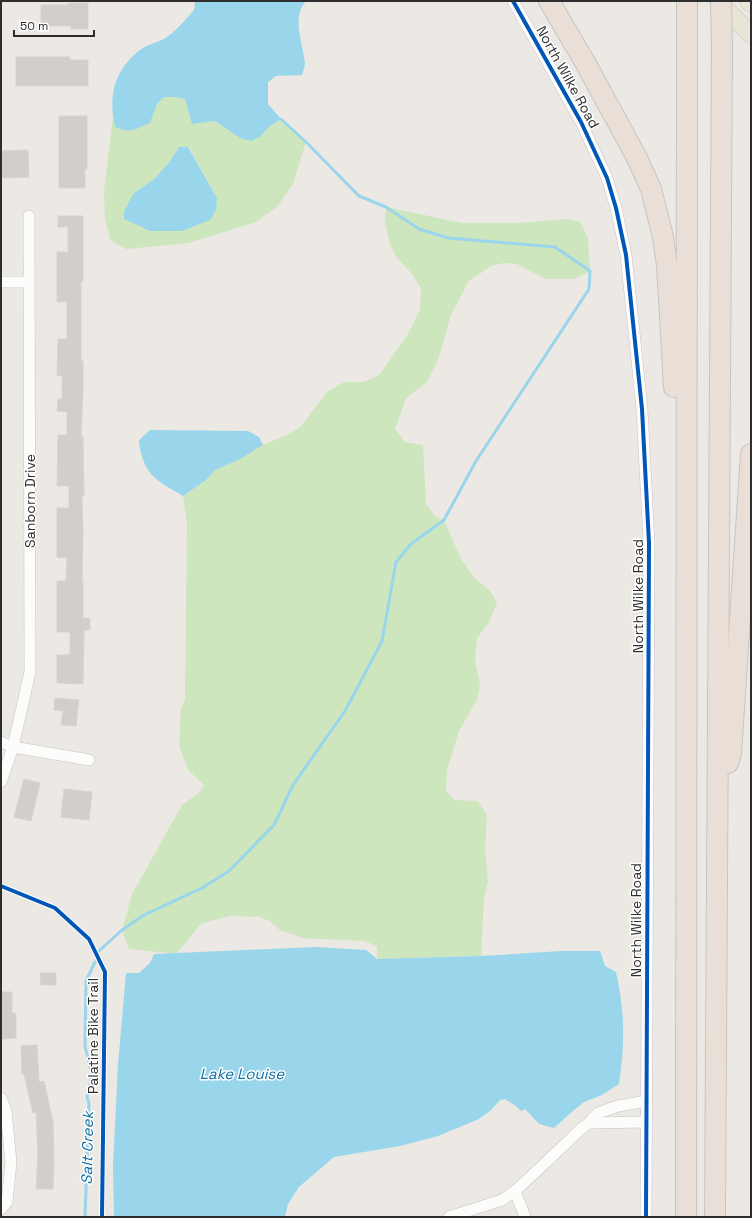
<svg xmlns="http://www.w3.org/2000/svg" width="752" height="1218" font-family="'Space Grotesk',sans-serif">
	<style>
		.green { fill: #cee6be; fill-rule: evenodd }
		.water { fill: #99d6ec }
		.lines { fill: none; stroke-linecap: round; stroke-linejoin: round }
		.stream { stroke: #99d6ec; stroke-width: 3 }
		.building { fill: #d1cecb; stroke: #d7d4d0 }
		.minor-casing { stroke: #c5c4c5; stroke-width: 12 }
		.primary-casing { stroke: #c6c5c4; stroke-width: 18 }
		.motorway-casing { stroke: #c6c5c4; stroke-width: 22 }
		.minor { stroke: #fcfcfb; stroke-width: 11 }
		.primary { stroke: #e8e4d6; stroke-width: 17 }
		.motorway { stroke: #eadfd6; stroke-width: 20 }
		.motorway-bridge-casing { stroke: #c6c5c4; stroke-width: 22; stroke-linecap: butt }
		.motorway-bridge { stroke: #eadfd6; stroke-width: 20 }
		.cycleway-casing { stroke: #fff; stroke-width: 6 }
		.cycleway { stroke: #0057b8; stroke-width: 4 }
		.labels { text-anchor: middle; dominant-baseline: central; stroke-width: 3; stroke-linejoin: round; paint-order: stroke }
		.street-label { font-size: 14px; fill: #2e2e2e; stroke: #fff }
		.water-label { font-size: 15px; font-style: italic; fill: #0d6fa3; stroke: #fff }
	</style>
	<rect width="100%" height="100%" fill="#ece8e4"/>
	<g class="green">
		<path d="M164,97H176L185,99L192,123L215,121L240,138L261,136L269,127L281,119L306,142L293,184L277,207L256,222L189,243L126,249L110,240L105,219L104,191L113,116L116,127L150,123L157,104ZM179,147H189L217,198L134,193L153,180L168,164Z"/>
		<polygon points="386,207 462,223 519,223 567,219 580,222 588,238 590,271 574,279 545,279 517,264 504,263 491,266 468,282 451,315 438,360 427,382 406,398 395,429 405,442 423,445 426,503 435,516 444,520 461,559 474,577 491,592 497,602 490,621 477,638 475,660 480,685 477,700 459,731 447,770 446,791 454,800 478,801 487,815 485,849 488,882 484,899 481,956 377,959 377,946 364,941 302,938 280,930 269,921 260,917 229,916 201,924 176,954 129,949 122,930 132,894 182,805 199,793 204,785 188,770 179,746 181,710 185,699 187,523 183,496 206,480 215,470 240,459 263,445 291,433 301,426 327,392 344,382 364,382 379,375 408,334 420,310 421,288 412,274 395,255 390,245 385,222"/>
	</g>
	<g class="water">
		<path d="M195,1H306C291,18 303,43 305,63C305,67 303,71 302,75L276,76L268,82V104L281,119L269,127L261,136L251,141L240,138L215,121L192,124L185,99L176,97H164L157,104L150,123C136,129 130,134 115,127C108,97 114,70 140,50C149,43 162,42 171,34C179,27 187,18 194,10Z"/>
		<polygon points="179,147 188,147 217,198 216,210 210,220 182,231 150,231 124,219 124,211 134,193 153,180 168,164"/>
		<path d="M150,430L248,431L259,437L263,445L240,459L215,470L206,480L183,496C174,490 162,485 154,477C145,469 139,452 139,440Z"/>
		<path d="M316,947L366,950L377,959L481,956L562,951H600L605,966L616,972C625,1012 625,1044 619,1084L602,1095L584,1102L574,1110L554,1128L539,1124L525,1109L521,1111L516,1106L505,1099L500,1100L491,1110L479,1119L438,1136L400,1146L334,1157L299,1187L288,1204L285,1217H114L113,1166L118,1065L126,973H139L150,963L154,954Z"/>
	</g>
	<g class="lines">
		<g class="stream">
			<polyline points="99,951 122,930 144,915 202,888 229,871 274,825 293,785 345,711 382,641 396,562 411,544 444,520 476,461 589,289 590,271 555,247 448,238 419,229 386,207 359,196 306,142 281,119"/>
			<polyline points="85,1217 89,1103 87,1097 92,1075 85,1046 86,981 95,962"/>
		</g>
	</g>
	<g class="building">
		<polygon points="68,3 88,3 88,29 71,29 71,26 41,26 41,5 68,5"/>
		<polygon points="16,57 70,57 70,60 88,60 88,86 16,86"/>
		<polygon points="59,116 87,116 87,169 85,169 85,188 59,188"/>
		<polygon points="28,150 29,177 1,178 1,151"/>
		<polygon points="58,216 83,216 83,281 81,281 81,361 83,361 83,390 81,436 83,436 84,496 82,496 83,534 82,581 83,581 83,618 90,618 90,630 84,630 83,684 57,683 57,655 70,655 70,632 57,632 57,581 66,581 67,558 57,557 57,508 69,508 69,486 57,486 58,435 67,435 67,412 57,411 58,399 62,399 62,375 57,376 58,339 67,339 67,302 57,302 57,252 68,252 68,227 58,227"/>
		<polygon points="55,698 79,700 76,726 61,725 63,711 54,710"/>
		<polygon points="24,779 40,783 31,821 14,817"/>
		<polygon points="64,789 92,792 89,820 61,817"/>
		<polygon points="40,973 56,973 56,985 41,985"/>
		<polygon points="1,992 12,992 12,1013 16,1013 16,1038 1,1039"/>
		<polygon points="37,1045 39,1082 44,1081 53,1122 54,1163 53,1189 36,1189 38,1153 36,1112 33,1113 24,1074 22,1074 21,1046"/>
	</g>
	<g class="lines">
		<defs>
			<g id="minor">
				<polyline points="513,1 581,122 607,178 616,208 626,255 642,409 649,543 646,1217"/>
				<polyline points="1,282 29,282"/>
				<polyline points="1,742 13,747 89,760"/>
				<polyline points="1,782 13,747 30,672 29,216"/>
				<polyline points="1,1098 6,1111 11,1162 7,1202 1,1209"/>
				<polyline points="589,1123 647,1122"/>
				<polyline points="515,1191 525,1217"/>
				<polyline points="449,1217 502,1200 515,1191 542,1166 582,1128 589,1123 598,1113 618,1106 647,1101"/>
			</g>
			<g id="primary">
				<polyline points="718,1 751,35"/>
				<polyline points="748,1 751,4"/>
			</g>
			<g id="motorway">
				<polyline points="549,1 586,64 637,158 651,189 663,237 667,265 674,387"/>
				<polyline points="728,763 731,753 751,454"/>
				<polyline points="686,1217 687,1"/>
				<polyline points="715,1217 722,45"/>
			</g>
		</defs>
		<use href="#minor" class="minor-casing"/>
		<use href="#primary" class="primary-casing"/>
		<use href="#motorway" class="motorway-casing"/>
		<use href="#minor" class="minor"/>
		<use href="#primary" class="primary"/>
		<use href="#motorway" class="motorway"/>
		<defs>
			<polyline id="motorway-bridge" points="721,1 722,45"/>
		</defs>
		<use href="#motorway-bridge" class="motorway-bridge-casing"/>
		<use href="#motorway-bridge" class="motorway-bridge"/>
		<defs>
			<g id="cycleway">
				<polyline points="513,1 581,122 607,178 616,208 626,255 642,409 649,543 646,1217"/>
				<polyline points="1,886 55,908 89,939 105,972 102,1217"/>
			</g>
		</defs>
		<use href="#cycleway" class="cycleway-casing"/>
		<use href="#cycleway" class="cycleway"/>
	</g>
	<g class="labels">
		<g class="street-label">
			<text transform="translate(568 77) rotate(61)">North Wilke Road</text>
			<text transform="translate(30 501) rotate(-90)">Sanborn Drive</text>
			<text transform="translate(638 596) rotate(-90)">North Wilke Road</text>
			<text transform="translate(636 920) rotate(-90)">North Wilke Road</text>
			<text transform="translate(93 1036) rotate(-90)">Palatine Bike Trail</text>
		</g>
		<g class="water-label">
			<text x="242" y="1073">Lake Louise</text>
			<text transform="translate(87 1148) rotate(-89)">Salt Creek</text>
		</g>
	</g>
	<rect width="752" height="1218" fill="none" stroke="#2e2e2e" stroke-width="4"/>
	<path d="M14 30v6h80v-6" fill="none" stroke="#2e2e2e" stroke-width="2"/>
	<text x="20" y="30" font-size="12" fill="#2e2e2e" stroke="#ffffff" stroke-width="3" paint-order="stroke">50 m</text>
</svg>
